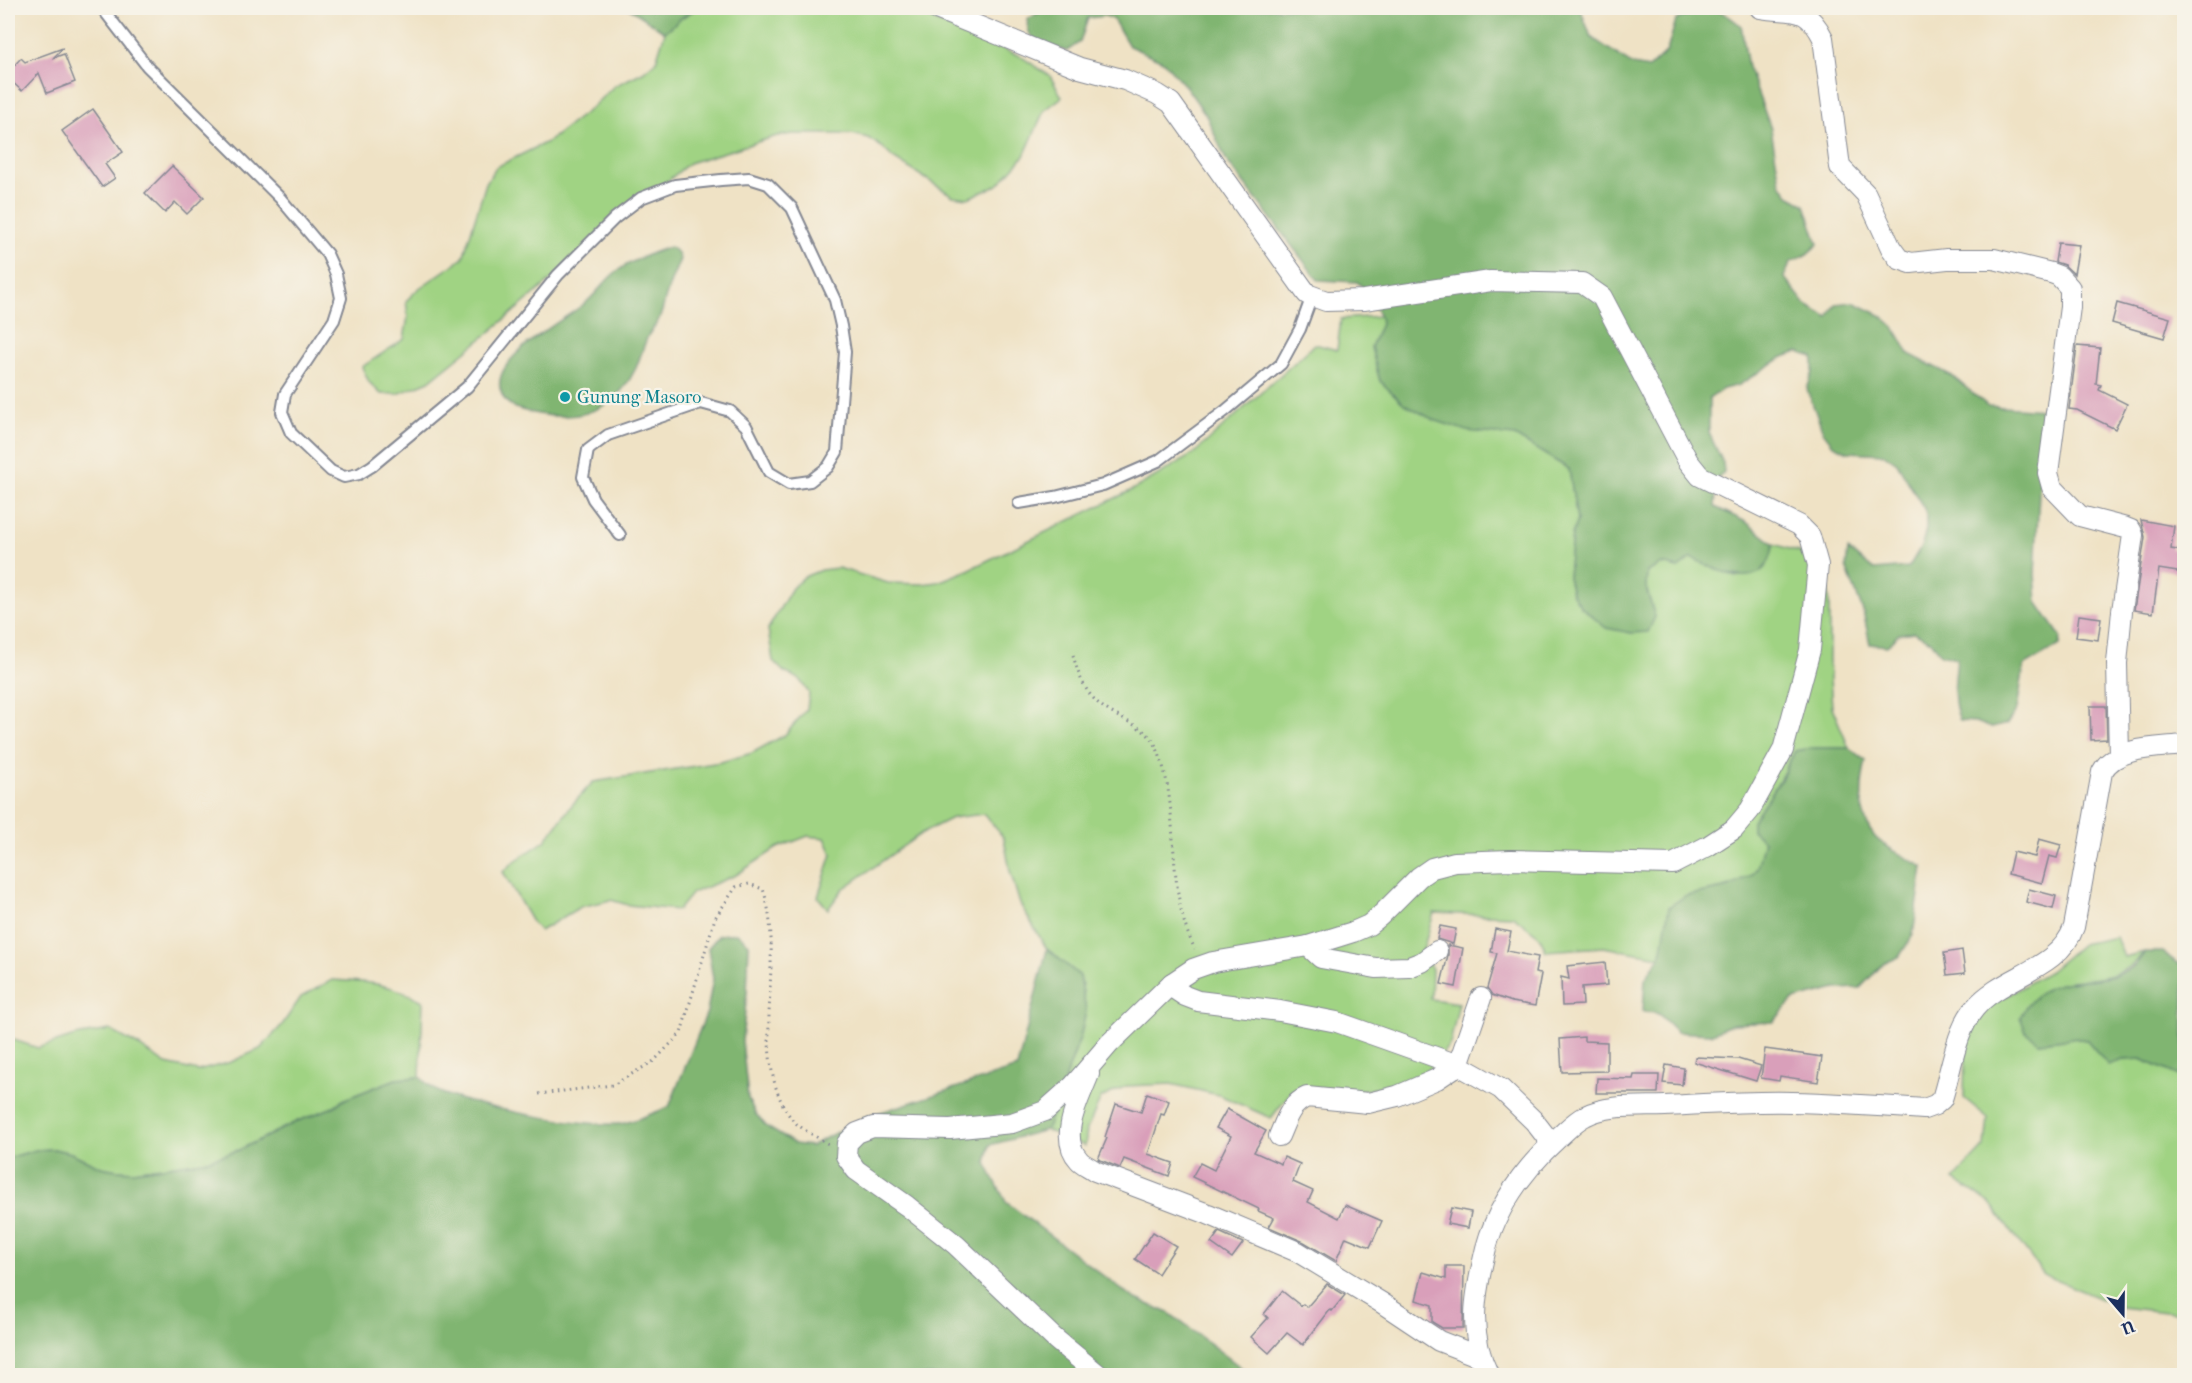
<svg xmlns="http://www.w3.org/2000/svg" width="2192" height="1383" font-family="'IM FELL French Canon',serif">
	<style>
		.green { fill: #a0d383; stroke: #5e8170; stroke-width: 1.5 }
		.forest { fill: #80b571; stroke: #4e7268; stroke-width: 1.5 }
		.building { fill: #d99fba }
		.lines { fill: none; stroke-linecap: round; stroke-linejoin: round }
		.lane-casing { stroke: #858892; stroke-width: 14 }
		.street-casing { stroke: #858892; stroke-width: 22 }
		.path { stroke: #858892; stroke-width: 3; stroke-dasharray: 1.5 4.5; stroke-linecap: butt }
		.lane { stroke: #fff; stroke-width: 10 }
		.street { stroke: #fff; stroke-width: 20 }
		.culture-dot { fill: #0f9aa8; stroke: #f7f3e8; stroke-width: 2 }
		.labels { text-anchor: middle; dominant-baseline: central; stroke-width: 4.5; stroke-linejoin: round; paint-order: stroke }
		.culture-label { font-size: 18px; fill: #0d838f; stroke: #f7f3e8; text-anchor: start }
	</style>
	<rect width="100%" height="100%" fill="#f7f3e8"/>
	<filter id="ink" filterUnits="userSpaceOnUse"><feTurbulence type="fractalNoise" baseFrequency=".0167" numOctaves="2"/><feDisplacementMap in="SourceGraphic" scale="12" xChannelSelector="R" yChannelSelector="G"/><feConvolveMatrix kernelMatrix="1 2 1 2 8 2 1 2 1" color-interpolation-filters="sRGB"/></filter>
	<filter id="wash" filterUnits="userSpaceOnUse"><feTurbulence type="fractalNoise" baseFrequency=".008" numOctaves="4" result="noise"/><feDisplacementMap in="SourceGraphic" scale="24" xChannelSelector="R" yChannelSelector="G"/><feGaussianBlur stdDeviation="1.35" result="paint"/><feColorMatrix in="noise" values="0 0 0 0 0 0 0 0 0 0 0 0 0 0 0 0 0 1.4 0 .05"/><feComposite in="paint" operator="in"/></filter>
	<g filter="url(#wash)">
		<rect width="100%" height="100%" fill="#efe2c5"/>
		<g class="green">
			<polygon points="697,8 905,8 1020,56 1050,76 1062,97 1044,111 1024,156 998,185 968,198 953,196 893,158 882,147 868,138 852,134 793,134 777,136 689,163 491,331 429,381 398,394 381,394 369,382 362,367 404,339 408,317 406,301 418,289 463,258 486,183 496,167 549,141 590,109 614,86 643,72 656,61 665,32 681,18"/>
			<path d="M1380,316L1381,324L1371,347L1380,381L1515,436L1569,469L1577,520L1572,535L1568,577L1572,593L1581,607L1655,617L1646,587L1647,572L1662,564L1678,568L1692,558L1736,577L1766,567L1774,544L1823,560L1829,598V664L1832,707L1849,748H1813L1795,751L1752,830L1764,841C1762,850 1761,861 1756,869C1746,888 1704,892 1685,896L1660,957L1603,947L1546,951L1540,937L1513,916L1434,913L1422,953L1432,969L1431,999L1459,1003L1450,1044L1425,1075L1401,1084L1344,1094L1314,1089L1293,1090L1271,1118L1219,1095L1171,1084L1126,1086L1101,1098L1087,1129L1085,1146L1046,1130L1080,1038L1086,1011L1080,976L1047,949L1020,904L1010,871L1004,838L984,814L952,818L922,833L843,889L828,909L818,897L832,854L825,838L808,836L777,848L736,875L692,893L678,910L628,905L611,900L580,907L540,931L532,922L503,872L515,861L545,841L572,805L593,782L721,762L752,753L785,735L807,709L809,693L799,679L784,672L773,661L768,629L792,588L804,577L821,570L838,568L888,583L922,584L938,582L968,570L1134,489L1192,455L1315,344L1337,350L1341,319Z"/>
			<path d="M2116,937L2124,957L2144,952C2125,978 2101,978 2071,981L2039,1042L2072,1038L2087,1040L2108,1065L2123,1060L2141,1059L2184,1078V1314L2120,1307L2044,1275L1990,1203L1954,1179L1985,1146L1988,1118L1964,1098L1965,1048L1984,1009L2050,971L2082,944Z"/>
			<path d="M332,980C370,982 388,983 423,1001L420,1077L396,1079L345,1099L331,1108L298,1121L239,1150L204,1161L134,1171L117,1170L101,1167L71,1153L54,1149L36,1150L8,1158V1038L38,1048L75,1036L110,1030L139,1046L166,1064L198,1071L231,1062L260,1049L282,1025L301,997Z"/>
		</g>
		<g class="forest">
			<polygon points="629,8 697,8 681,18 665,32"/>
			<path d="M1047,8H1580L1591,37L1633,65L1649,68L1667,51L1676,20C1707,7 1715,3 1741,26L1748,67L1771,129L1780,183L1789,195L1805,205L1818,244L1806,255L1791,262L1784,277L1806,305L1828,318L1836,304L1853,302L1882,316L1894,327L1909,354L1952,376L1988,406L2043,410L2035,574L2037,602L2061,637L2060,645L2024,666L2017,709L2007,724L1992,728L1976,722L1960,721C1951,699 1955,681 1957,658L1941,654L1931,641L1914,632L1899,634L1887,646L1870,644L1863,611L1846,567L1848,550L1874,570L1909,567L1922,545L1926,529V512L1897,463L1884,454L1848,452L1833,445L1823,432L1807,389L1813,372V357L1798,352L1781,358L1739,385L1723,389L1709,399V433L1723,463L1724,472L1717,478L1715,507L1746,522L1774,544C1772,551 1770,561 1766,566C1749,589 1711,567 1692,558L1678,568L1662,564L1647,572L1646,588L1655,617L1648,632L1631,633L1606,628L1581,607L1572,593L1568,577L1572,535L1577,520L1569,469L1515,436L1467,431L1434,420L1404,404L1380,381L1371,347L1381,324L1380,316L1364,288L1357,282L1318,280L1226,160L1206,115L1187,88L1163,61L1129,46L1113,19L1105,16L1088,18L1080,42L1067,51C1049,46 1023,42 1028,19Z"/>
			<path d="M670,247L677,252L680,259C676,270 670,281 667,293C664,301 663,311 659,319C656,326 650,331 647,338C643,348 640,358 636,368C616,410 582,422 538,414C521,410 504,409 500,388C494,356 563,321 584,304C596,295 604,281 616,272C632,260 651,253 670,247Z"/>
			<path d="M1813,748H1849L1866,761C1860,785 1858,817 1875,837C1885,848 1910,859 1923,867L1913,935L1899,957L1883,964L1860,988L1836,989L1793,1000L1773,1022L1733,1024L1710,1034L1677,1032L1659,1014L1643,1011L1645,979L1660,957L1662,949L1669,907L1685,896L1729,887L1752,875L1757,868L1764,841L1752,830V821L1780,781L1795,751Z"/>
			<path d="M737,933L749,944L747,992L742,1041L748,1098L755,1113L767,1127L795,1144L811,1146L863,1118L1017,1068L1047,949L1080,976L1086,1011L1080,1038L1046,1130L990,1145L986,1163L1006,1202L1122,1290L1136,1299L1169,1313L1251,1375L8,1376V1158L36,1150L54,1149L71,1153L101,1167L117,1170L134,1171L204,1161L239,1150L298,1121L331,1108L345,1099L396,1079L420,1077C424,1081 429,1086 434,1089C459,1105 597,1130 625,1123C640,1119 655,1112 669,1107L707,1012L713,979L708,948L719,935Z"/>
			<path d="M2145,952H2163L2177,963L2184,965V1078L2141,1059L2123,1060L2108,1065L2087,1040L2072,1038L2039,1042L2026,1032L2020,1017C2049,961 2104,994 2136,964C2139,960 2142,956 2145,952Z"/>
		</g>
		<g id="blocks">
			<g class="building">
				<polygon points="63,48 53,58 64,54 75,82 47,93 39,73 22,91 8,78 8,72 21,58 25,62"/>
				<polygon points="93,109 123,152 105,164 115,178 102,187 62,131"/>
				<polygon points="172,166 204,197 187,214 175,202 165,213 145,193"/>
				<polygon points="2058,243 2079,245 2074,274 2064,265 2055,262"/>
				<polygon points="2117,303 2170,318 2164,338 2112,323"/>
				<polygon points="2077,346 2100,348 2096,384 2101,385 2099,390 2127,404 2115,429 2077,410 2069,409"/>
				<polygon points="2141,520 2174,526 2171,549 2184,551 2184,573 2159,569 2153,613 2134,610 2145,537"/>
				<polygon points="2079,615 2101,618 2098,640 2076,637"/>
				<polygon points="2090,706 2106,706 2107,739 2091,740"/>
				<polygon points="2039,839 2061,845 2057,858 2049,856 2042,883 2008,874 2013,852 2035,857"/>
				<polygon points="2029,889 2056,896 2053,909 2026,902"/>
				<polygon points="1440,926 1456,929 1453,944 1437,939"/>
				<polygon points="1495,929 1511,932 1507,951 1538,957 1535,973 1541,974 1535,1006 1512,1002 1492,995 1487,988 1497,953 1491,952"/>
				<polygon points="1448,945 1463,948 1456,987 1441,984 1448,955"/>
				<polygon points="1962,950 1965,973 1947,975 1944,953"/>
				<polygon points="1605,962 1607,985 1582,987 1583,1005 1562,1006 1561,977 1569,979 1567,966"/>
				<polygon points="1584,1037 1584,1041 1607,1042 1607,1071 1562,1072 1560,1039"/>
				<polygon points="1765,1049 1822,1057 1818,1082 1780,1076 1779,1081 1761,1078"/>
				<polygon points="1695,1057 1738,1059 1761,1066 1756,1081 1694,1062"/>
				<polygon points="1666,1065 1684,1068 1682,1085 1663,1083"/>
				<polygon points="1634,1075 1659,1075 1658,1093 1596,1093 1597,1078 1633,1079"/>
				<polygon points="1147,1093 1169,1101 1164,1115 1161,1114 1148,1154 1173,1163 1169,1176 1124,1159 1120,1168 1098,1159 1107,1138 1105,1137 1116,1104 1141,1112"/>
				<polygon points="1227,1109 1266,1131 1254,1152 1281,1164 1284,1157 1300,1164 1293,1182 1313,1191 1308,1202 1339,1218 1345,1205 1382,1221 1370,1247 1346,1237 1336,1261 1304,1242 1269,1227 1274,1218 1258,1211 1259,1209 1192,1177 1200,1163 1214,1170 1231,1136 1216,1128"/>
				<polygon points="1451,1208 1471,1212 1468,1228 1447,1224"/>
				<polygon points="1153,1232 1176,1246 1158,1274 1135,1259"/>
				<polygon points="1219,1232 1243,1243 1232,1258 1211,1243"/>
				<polygon points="1446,1266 1464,1266 1463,1328 1442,1328 1432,1322 1432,1305 1416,1300 1423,1272 1446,1279"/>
				<polygon points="1327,1284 1345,1295 1332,1311 1330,1310 1303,1345 1287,1333 1269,1353 1251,1337 1268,1318 1264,1314 1282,1291 1301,1306 1303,1304 1307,1307"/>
			</g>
		</g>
	</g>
	<g filter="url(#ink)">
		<use href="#blocks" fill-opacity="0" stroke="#858892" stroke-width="1.5"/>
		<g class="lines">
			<defs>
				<g id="lane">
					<polyline points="102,8 147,66 280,198 327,254 336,274 341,298 334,320 285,394 282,412 291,433 331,471 344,477 359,474 372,466 467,387 558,275 615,218 641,198 675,185 721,180 749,178 768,184 792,208 835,300 841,326 845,352 837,452 828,467 810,481 789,484 769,472 746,426 730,411 701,403 608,435 588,450 583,477 593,499 620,535"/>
					<polyline points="1019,503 1055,497 1103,485 1158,461 1225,411 1281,364 1300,329 1312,296"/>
				</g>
				<g id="street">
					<polyline points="934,8 1080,68 1125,80 1157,94 1171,103 1307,294 1326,301 1364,300 1491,281 1582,283 1602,297 1688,461 1700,476 1799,525 1810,536 1818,565 1810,650 1783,750 1750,810 1734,829 1708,846 1673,864 1511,860 1455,862 1432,868 1419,877 1380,916 1369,925 1353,932 1308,946 1213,962 1193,969 1172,983 1109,1044 1073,1086 1045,1111 1012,1123 950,1129 873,1127 857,1133 847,1143 846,1156 856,1170 907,1206 956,1245 1054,1338 1100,1376"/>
					<path d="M1760,8C1791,14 1806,3 1823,38L1840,167L1866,194L1891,248L1899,259L1911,263L1947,259H1994L2051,273L2059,276L2070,288V307L2048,473L2052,487L2080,516L2126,528L2131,530L2133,535L2122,611L2117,663L2119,756"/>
					<polyline points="1308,946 1321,958 1376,968 1409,967 1422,962 1437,951"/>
					<polyline points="1172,983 1176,990 1185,996 1198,1001 1280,1011 1337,1022 1458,1065 1501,1089 1534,1121 1551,1143"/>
					<path d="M1089,1074C1080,1098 1057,1137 1079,1160C1082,1164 1090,1167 1095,1171L1208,1214L1298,1252L1382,1303L1439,1341L1480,1357"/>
					<path d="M1279,1136C1286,1120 1290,1104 1307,1097L1368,1103L1397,1096L1437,1079L1458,1065L1481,998"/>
					<path d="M1489,1376C1467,1332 1475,1294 1486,1248C1498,1203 1526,1167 1560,1136C1568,1129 1575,1121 1585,1116C1607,1104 1640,1107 1665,1106C1707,1104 1750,1101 1792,1102C1836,1103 1880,1106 1924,1109L1935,1105L1942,1099C1951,1071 1956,1030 1975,1008C2003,975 2059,970 2074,927L2102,772C2115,746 2159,748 2184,745"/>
				</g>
			</defs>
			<use href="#lane" class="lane-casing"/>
			<use href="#street" class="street-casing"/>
			<g class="path">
				<path d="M1073,655C1079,678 1087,698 1109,711C1125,722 1147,727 1156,746C1183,809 1163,888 1195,949"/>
				<path d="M539,1094L613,1085L654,1061L681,1033L715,918L736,887L749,884L763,889C787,958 746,1060 792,1119C800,1129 819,1138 830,1145"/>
			</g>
			<use href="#lane" class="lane"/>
			<use href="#street" class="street"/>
		</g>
	</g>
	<circle class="culture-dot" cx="565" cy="397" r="6"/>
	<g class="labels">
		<g class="culture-label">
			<text x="577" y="397">Gunung Masoro</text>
		</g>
	</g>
	<rect width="2192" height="1383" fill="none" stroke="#f7f3e8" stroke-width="30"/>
	<g transform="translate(2123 1314) rotate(160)" stroke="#f7f3e8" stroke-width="4.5" paint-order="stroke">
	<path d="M0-4.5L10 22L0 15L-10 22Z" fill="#1b2f5e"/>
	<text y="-9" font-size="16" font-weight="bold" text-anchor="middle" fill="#1b2f5e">U</text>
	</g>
</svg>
